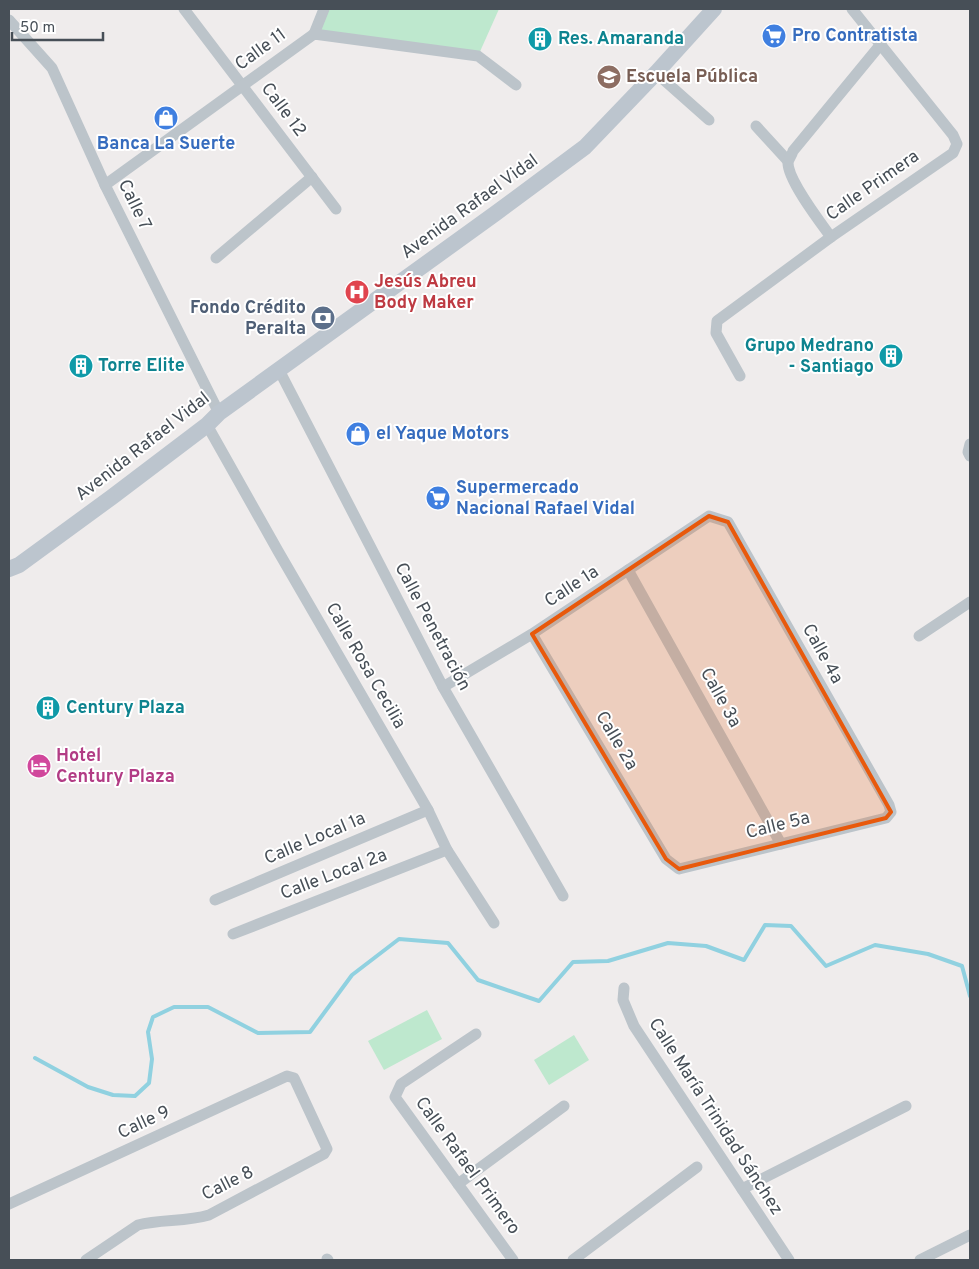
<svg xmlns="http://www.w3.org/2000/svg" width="979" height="1269" font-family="Overpass,sans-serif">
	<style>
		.green { fill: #bee8ce }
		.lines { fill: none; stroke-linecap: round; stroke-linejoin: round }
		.stream { stroke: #90d1e0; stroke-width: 4 }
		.minor { stroke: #bcc4ca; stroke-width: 11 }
		.secondary { stroke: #bcc5ce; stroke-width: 16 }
		.marked { fill: #e8590c; fill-opacity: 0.2; stroke: #e8590c; stroke-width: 4; stroke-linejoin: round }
		.labels { text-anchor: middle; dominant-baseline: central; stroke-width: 4; stroke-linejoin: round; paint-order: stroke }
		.shop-label { font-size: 18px; font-weight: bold; fill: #366cbe; stroke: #fff; text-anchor: start }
		.culture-label { font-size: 18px; font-weight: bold; fill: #0d838f; stroke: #fff; text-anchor: start }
		.street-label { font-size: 18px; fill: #474f57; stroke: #fff }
		.education-label { font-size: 18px; font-weight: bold; fill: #785e54; stroke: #fff; text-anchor: start }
		.health-label { font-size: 18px; font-weight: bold; fill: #be3a42; stroke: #fff; text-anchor: start }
		.service-label { font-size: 18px; font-weight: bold; fill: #4e5e75; stroke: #fff; text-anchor: end }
		.hotel-label { font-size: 18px; font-weight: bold; fill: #b23c85; stroke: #fff; text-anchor: start }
	</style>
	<rect width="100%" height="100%" fill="#efecec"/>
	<g class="green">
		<polygon points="324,9 499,9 478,56 314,34"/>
		<polygon points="427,1010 442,1039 384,1070 368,1041"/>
		<polygon points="574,1035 589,1060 549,1085 534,1060"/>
	</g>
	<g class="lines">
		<polyline class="stream" points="35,1058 88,1087 113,1095 135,1096 149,1083 152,1059 148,1032 153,1017 174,1007 208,1007 258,1033 310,1032 352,975 399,939 448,943 478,980 539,1001 573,962 608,961 668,943 706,946 744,960 765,925 791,926 826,966 875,945 928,954 962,966 970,996"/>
		<g class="minor">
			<polyline points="184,9 336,209"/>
			<polyline points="9,20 52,68 105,185 219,413"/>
			<polyline points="314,34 324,9"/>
			<polyline points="656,73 709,120"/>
			<polyline points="756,126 788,161"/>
			<polyline points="105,185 314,34 478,56 516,85"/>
			<path d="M831,237C820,222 787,179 788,162C789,159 792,155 793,151L881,44"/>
			<polyline points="216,258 312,177"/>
			<polyline points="279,370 443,687 563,896"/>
			<polyline points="740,376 716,333 717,321 831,237 953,153 957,144 953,135 852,9"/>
			<polyline points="207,425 278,551 428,810 447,850 494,923"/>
			<polyline points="970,444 968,452 970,456"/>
			<polyline points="628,570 781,844"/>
			<polyline points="919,636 970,602"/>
			<polyline points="443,687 532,634 709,516 728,522 889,805 891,812 886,818 679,869 666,859 532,634"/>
			<polyline points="215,900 428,810"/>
			<polyline points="233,934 447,850"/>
			<polyline points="624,988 623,1000 634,1026 789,1260"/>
			<polyline points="476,1034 401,1084 395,1097 513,1260"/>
			<polyline points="458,1184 564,1106"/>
			<polyline points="742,1189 906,1106"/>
			<path d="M9,1204L287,1076L294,1078L327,1149L324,1154L209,1215C186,1222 161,1219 138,1225L86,1260"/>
			<polyline points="327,1259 328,1260"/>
			<polyline points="573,1260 697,1167"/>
			<polyline points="920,1260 970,1235"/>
		</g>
		<polyline class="secondary" points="9,569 19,565 112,497 207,425 219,413 496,213 585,147 656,73 714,9"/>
	</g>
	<path class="marked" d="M709,516L728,522L891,812L886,818L679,869L666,859L532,634Z"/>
	<defs>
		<symbol id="supermarket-disc" viewBox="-11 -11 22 22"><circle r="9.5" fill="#3f7fe0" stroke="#fff"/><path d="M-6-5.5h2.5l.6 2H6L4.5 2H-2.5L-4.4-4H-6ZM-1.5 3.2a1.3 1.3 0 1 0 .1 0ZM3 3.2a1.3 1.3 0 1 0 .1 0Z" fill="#fff"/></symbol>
		<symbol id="building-disc" viewBox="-11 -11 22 22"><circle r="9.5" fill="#0f9aa8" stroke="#fff"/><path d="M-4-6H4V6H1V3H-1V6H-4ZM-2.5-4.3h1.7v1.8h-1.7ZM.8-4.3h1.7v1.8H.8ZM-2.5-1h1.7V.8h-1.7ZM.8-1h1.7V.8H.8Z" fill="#fff"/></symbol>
		<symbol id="school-disc" viewBox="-11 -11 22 22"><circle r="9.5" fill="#8d6e63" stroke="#fff"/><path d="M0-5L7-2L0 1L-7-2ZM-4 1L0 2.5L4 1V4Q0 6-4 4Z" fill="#fff"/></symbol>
		<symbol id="shop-disc" viewBox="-11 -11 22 22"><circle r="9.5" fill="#3f7fe0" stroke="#fff"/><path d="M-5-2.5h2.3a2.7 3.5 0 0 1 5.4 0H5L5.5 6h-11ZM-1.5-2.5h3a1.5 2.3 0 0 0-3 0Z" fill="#fff"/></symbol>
		<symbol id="hospital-disc" viewBox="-11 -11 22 22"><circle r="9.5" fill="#e0444e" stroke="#fff"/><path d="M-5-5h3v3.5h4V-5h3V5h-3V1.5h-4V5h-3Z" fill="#fff"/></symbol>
		<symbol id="bank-disc" viewBox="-11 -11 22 22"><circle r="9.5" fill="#5c6f8a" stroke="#fff"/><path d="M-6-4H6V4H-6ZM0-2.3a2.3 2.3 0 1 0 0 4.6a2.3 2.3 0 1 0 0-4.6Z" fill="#fff"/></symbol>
		<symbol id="hotel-disc" viewBox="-11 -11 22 22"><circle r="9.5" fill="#d1479c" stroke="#fff"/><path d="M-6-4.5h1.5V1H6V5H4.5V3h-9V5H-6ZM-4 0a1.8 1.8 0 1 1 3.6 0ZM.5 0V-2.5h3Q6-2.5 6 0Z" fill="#fff"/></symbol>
	</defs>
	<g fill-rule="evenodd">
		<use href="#supermarket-disc" x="760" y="22" width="28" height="28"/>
		<use href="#building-disc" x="526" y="25" width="28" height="28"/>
		<use href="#school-disc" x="595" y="63" width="28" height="28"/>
		<use href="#shop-disc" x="152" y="104" width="28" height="28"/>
		<use href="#hospital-disc" x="343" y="278" width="28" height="28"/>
		<use href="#bank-disc" x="309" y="304" width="28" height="28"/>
		<use href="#building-disc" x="877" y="342" width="28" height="28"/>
		<use href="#building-disc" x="67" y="352" width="28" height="28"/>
		<use href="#shop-disc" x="344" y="420" width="28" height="28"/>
		<use href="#supermarket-disc" x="424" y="484" width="28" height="28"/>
		<use href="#building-disc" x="34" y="694" width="28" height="28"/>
		<use href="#hotel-disc" x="25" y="752" width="28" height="28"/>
	</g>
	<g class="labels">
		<g class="shop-label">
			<text x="792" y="36">Pro Contratista</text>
			<text x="166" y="144" text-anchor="middle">Banca La Suerte</text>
			<text x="376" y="434">el Yaque Motors</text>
			<text x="456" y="488">Supermercado<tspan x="456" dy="21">Nacional Rafael Vidal</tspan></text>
		</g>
		<g class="culture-label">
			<text x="558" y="39">Res. Amaranda</text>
			<text x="874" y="346" text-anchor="end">Grupo Medrano<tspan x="874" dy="21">- Santiago</tspan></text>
			<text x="98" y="366">Torre Elite</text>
			<text x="66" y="708">Century Plaza</text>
		</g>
		<g class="street-label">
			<text transform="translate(261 50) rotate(-36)">Calle 11</text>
			<text transform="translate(283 110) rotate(53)">Calle 12</text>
			<text transform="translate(873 186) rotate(-35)">Calle Primera</text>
			<text transform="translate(134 205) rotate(64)">Calle 7</text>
			<text transform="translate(470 207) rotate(-36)">Avenida Rafael Vidal</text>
			<text transform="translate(143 447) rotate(-38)">Avenida Rafael Vidal</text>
			<text transform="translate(572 587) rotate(-33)">Calle 1a</text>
			<text transform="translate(432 627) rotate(62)">Calle Penetración</text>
			<text transform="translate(822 654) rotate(61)">Calle 4a</text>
			<text transform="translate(365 666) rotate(60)">Calle Rosa Cecilia</text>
			<text transform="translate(720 698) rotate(61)">Calle 3a</text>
			<text transform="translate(616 741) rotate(59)">Calle 2a</text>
			<text transform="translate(778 826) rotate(-14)">Calle 5a</text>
			<text transform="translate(315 839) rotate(-23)">Calle Local 1a</text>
			<text transform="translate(334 875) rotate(-21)">Calle Local 2a</text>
			<text transform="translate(715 1117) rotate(57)">Calle María Trinidad Sánchez</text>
			<text transform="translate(144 1123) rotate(-25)">Calle 9</text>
			<text transform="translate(467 1166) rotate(54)">Calle Rafael Primero</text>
			<text transform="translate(228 1184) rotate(-27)">Calle 8</text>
		</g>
		<g class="education-label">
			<text x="626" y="77">Escuela Pública</text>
		</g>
		<g class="health-label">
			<text x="374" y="282">Jesús Abreu<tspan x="374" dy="21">Body Maker</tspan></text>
		</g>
		<g class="service-label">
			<text x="306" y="308">Fondo Crédito<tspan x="306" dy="21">Peralta</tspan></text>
		</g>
		<g class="hotel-label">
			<text x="56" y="756">Hotel<tspan x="56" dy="21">Century Plaza</tspan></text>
		</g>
	</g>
	<rect width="979" height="1269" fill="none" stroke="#474f57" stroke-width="20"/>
	<path d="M12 32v8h91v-8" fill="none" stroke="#474f57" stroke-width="2.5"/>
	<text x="20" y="32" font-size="15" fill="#474f57" stroke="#ffffff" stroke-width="4" paint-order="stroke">50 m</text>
</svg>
